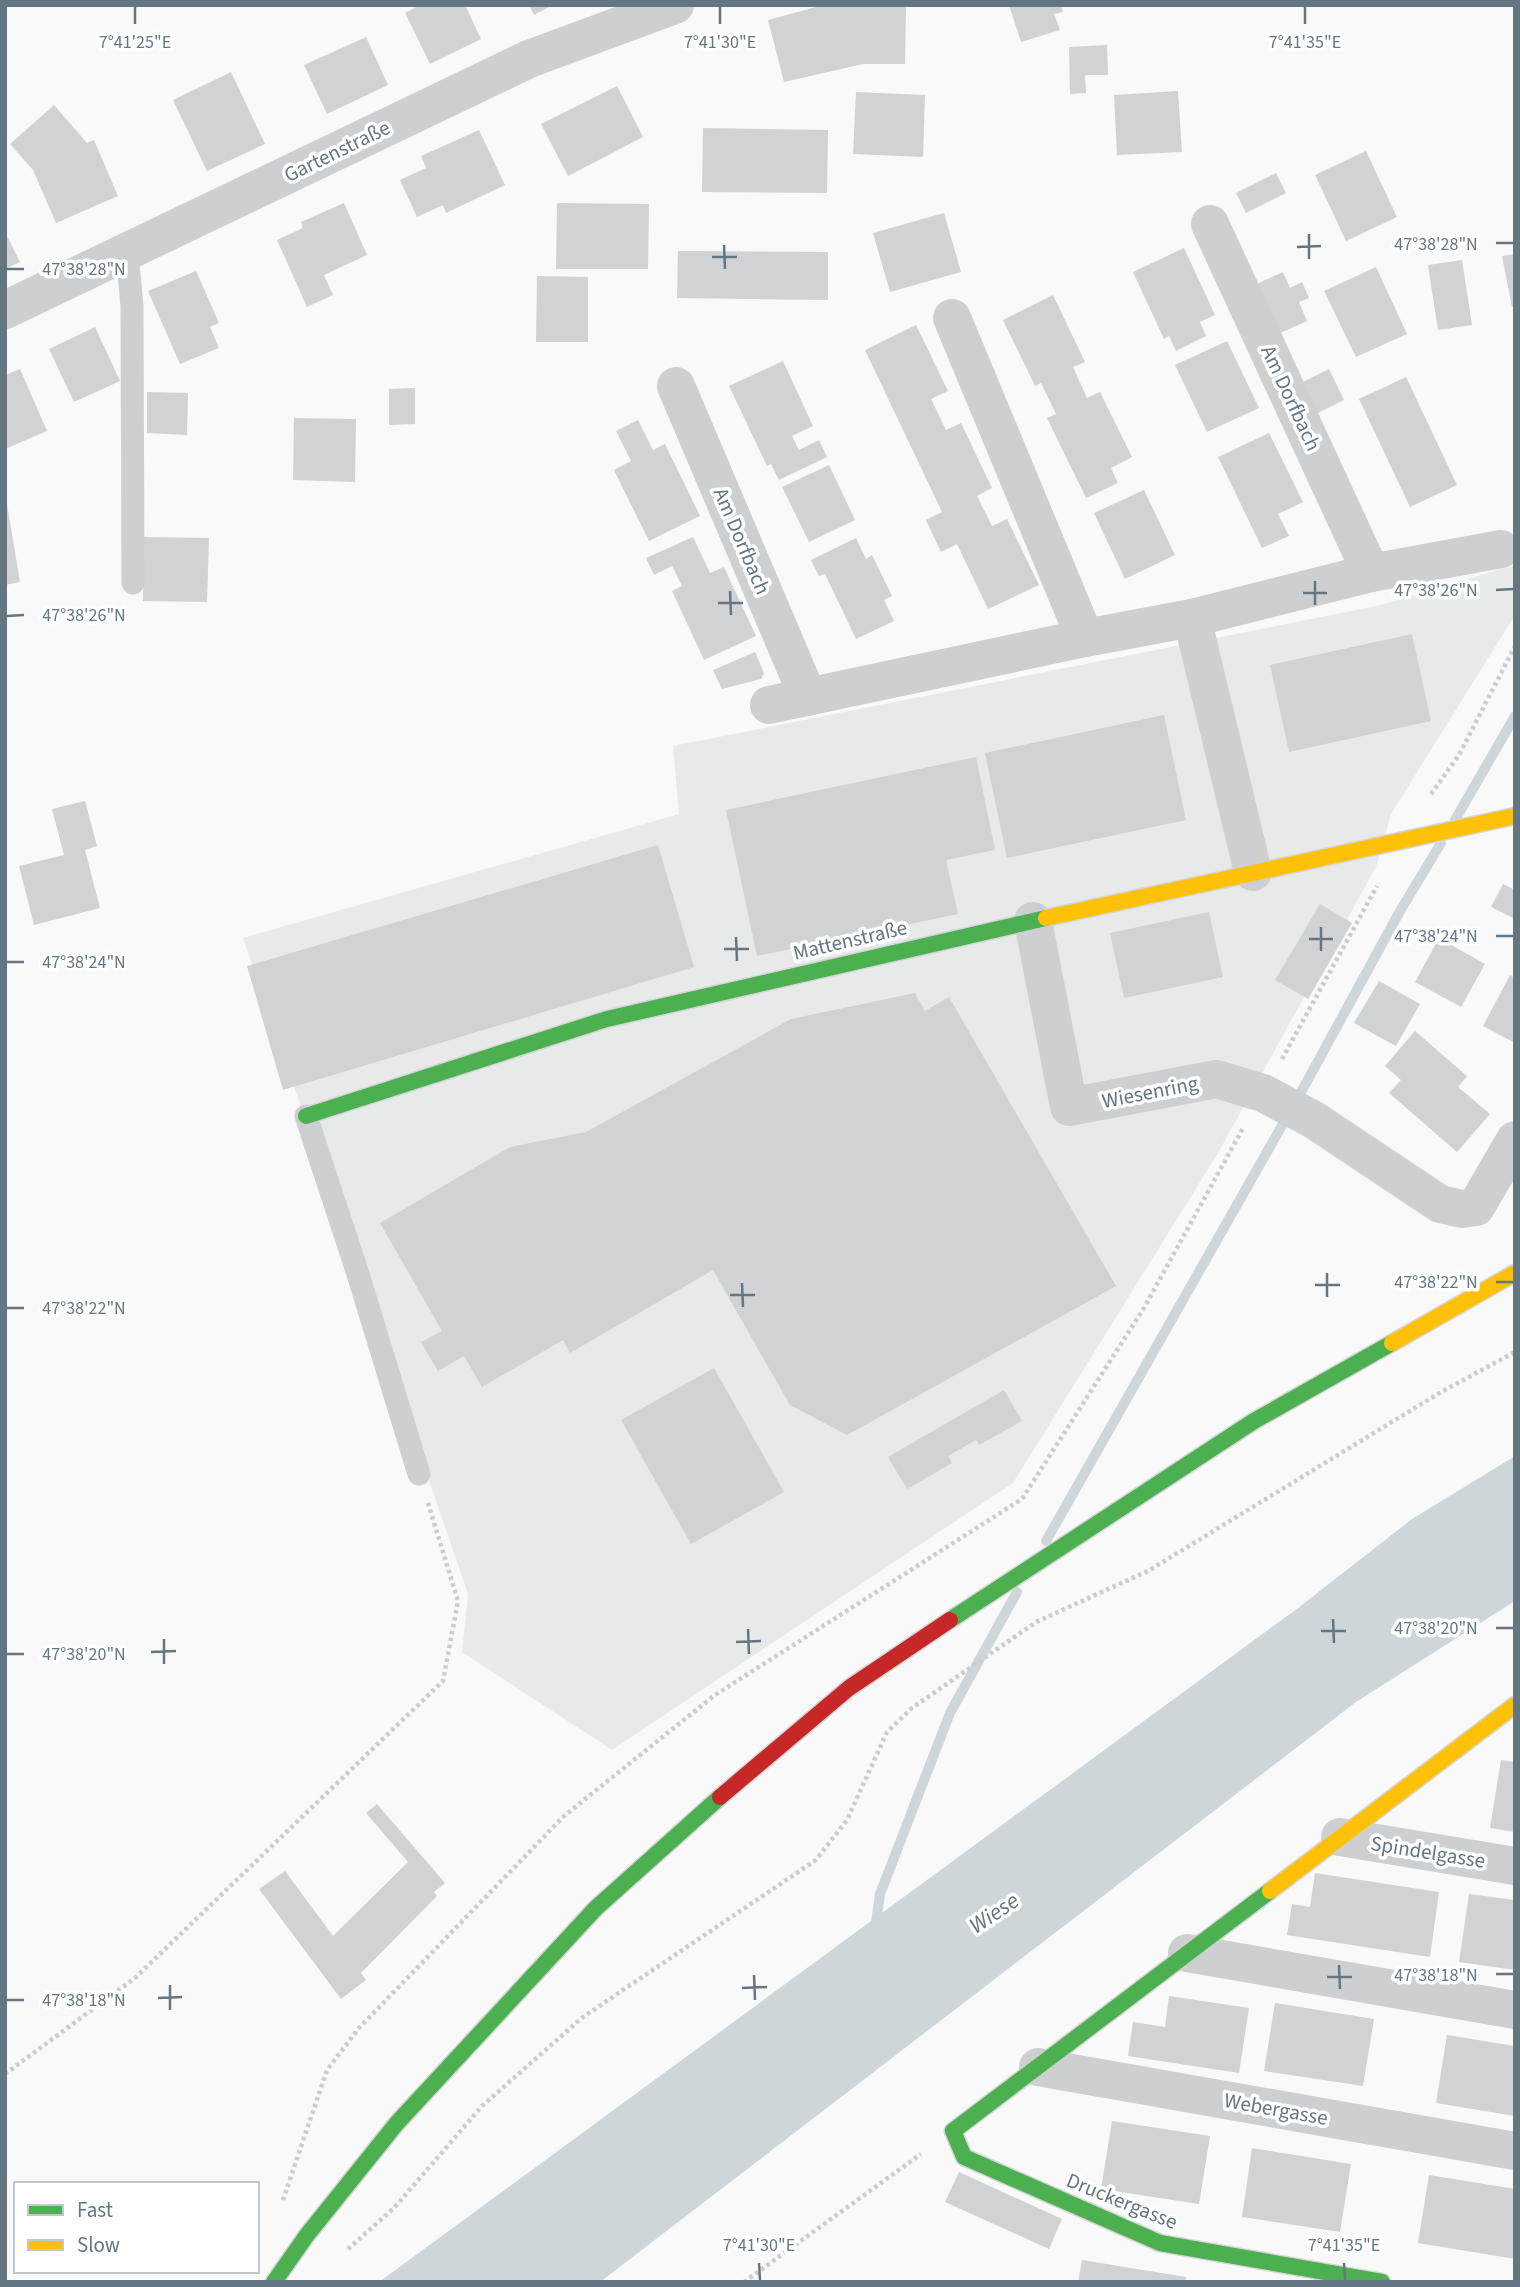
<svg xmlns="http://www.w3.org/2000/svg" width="1520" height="2287" font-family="'Source Sans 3',sans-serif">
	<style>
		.built { fill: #e8e9e9 }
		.water { fill: #ced6d9 }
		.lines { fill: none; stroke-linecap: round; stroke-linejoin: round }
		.stream { stroke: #ced6d9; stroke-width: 10 }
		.building { fill: #d0d2d3 }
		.fast-casing { stroke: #d5d6d7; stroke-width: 19 }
		.slow-casing { stroke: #d5d6d7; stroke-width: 19 }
		.jam-casing { stroke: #d5d6d7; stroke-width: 19 }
		.path { stroke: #cbcccd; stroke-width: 4.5; stroke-dasharray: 3.5 3.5; stroke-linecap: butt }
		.lane { stroke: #cecfd0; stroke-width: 23 }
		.street { stroke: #cecfd0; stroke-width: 38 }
		.fast { stroke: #4caf50; stroke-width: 16 }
		.slow { stroke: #ffc107; stroke-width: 16 }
		.jam { stroke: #c62828; stroke-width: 16 }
		.ticks { fill: none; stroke: #657683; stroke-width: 2.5 }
		.labels { text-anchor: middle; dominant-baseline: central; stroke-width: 7; stroke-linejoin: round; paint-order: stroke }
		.street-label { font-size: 21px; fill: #657683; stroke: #fff }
		.water-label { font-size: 23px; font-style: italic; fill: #60757c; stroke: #fff }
		.ticks-label { font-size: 18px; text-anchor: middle; fill: #657683; stroke: #fff; stroke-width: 7; stroke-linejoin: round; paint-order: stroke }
	</style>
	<rect width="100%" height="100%" fill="#f9f9f9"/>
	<polygon class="built" points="1515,565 1515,615 1391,814 1376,867 1218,1153 1013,1483 612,1750 462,1652 468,1594 243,938 679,814 673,746 1377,606"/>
	<polygon class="water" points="1515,1456 1515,1601 1356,1702 600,2282 379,2282 1298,1608 1412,1519"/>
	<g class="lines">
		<g class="stream">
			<polyline points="1455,820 1515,716"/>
			<polyline points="1046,1541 1305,1085 1400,911 1441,843"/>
			<polyline points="875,1930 880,1894 950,1713 1017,1592"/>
		</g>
	</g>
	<g class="building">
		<polygon points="420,5 465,5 481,39 430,64 405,13"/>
		<polygon points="529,5 553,5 534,15"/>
		<polygon points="823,5 906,5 905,64 863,64 784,82 768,20"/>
		<polygon points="1009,5 1061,5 1063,12 1054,14 1060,30 1021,42"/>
		<polygon points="366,37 388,85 327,114 304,65"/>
		<polygon points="1107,45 1108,75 1085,75 1086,93 1070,94 1069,47"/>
		<polygon points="231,72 265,144 207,171 173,100"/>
		<polygon points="617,86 643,137 568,176 541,124"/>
		<polygon points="1178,91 1182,152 1117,155 1114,95"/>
		<polygon points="856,92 925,95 923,157 853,154"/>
		<polygon points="54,105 87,143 94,140 118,196 56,223 33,170 10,144"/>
		<polygon points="703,128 828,130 827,193 702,192"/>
		<polygon points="479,130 505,185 446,213 443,205 417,217 400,180 426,168 421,156"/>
		<polygon points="1366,151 1397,217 1346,241 1315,175"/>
		<polygon points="1276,173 1286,193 1246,213 1236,193"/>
		<polygon points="344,203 367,255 324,275 333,295 307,307 277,240 303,228 301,222"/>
		<polygon points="557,203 649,204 648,269 556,269"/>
		<polygon points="944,213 961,272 890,292 873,233"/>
		<polygon points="5,232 20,262 5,269"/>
		<polygon points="1184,248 1215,315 1200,322 1206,336 1176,351 1169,336 1164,339 1133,272"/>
		<polygon points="678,251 828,252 828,300 677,298"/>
		<polygon points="1515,254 1515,307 1512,307 1502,256"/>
		<polygon points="1462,260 1472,325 1438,330 1428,265"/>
		<polygon points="1376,267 1407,334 1356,357 1324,291"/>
		<polygon points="196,271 219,323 210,327 219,348 180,364 148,291"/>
		<polygon points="1283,272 1290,288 1302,282 1309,298 1299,302 1307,321 1276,335 1254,285"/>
		<polygon points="537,276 588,277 588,342 536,342"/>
		<polygon points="1053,295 1085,362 1073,367 1087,398 1100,392 1132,457 1111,468 1118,483 1086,498 1047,418 1056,414 1041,383 1035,386 1003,320"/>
		<polygon points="916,325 948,391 931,399 946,430 961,423 992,488 977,496 992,526 1007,519 1039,585 988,609 957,544 941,552 926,520 942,512 865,350"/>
		<polygon points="95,327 120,381 74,402 49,349"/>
		<polygon points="1227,341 1259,408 1207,432 1175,365"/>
		<polygon points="783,361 813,426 792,436 799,450 819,440 827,457 779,480 771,464 767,466 729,386"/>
		<polygon points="20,369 47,431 5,449 5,375"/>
		<polygon points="1329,369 1344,400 1316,414 1301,383"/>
		<polygon points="1406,377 1457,485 1410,507 1359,399"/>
		<polygon points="415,388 415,424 389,425 389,389"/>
		<polygon points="147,392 188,393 187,435 147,433"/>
		<polygon points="294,418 356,419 355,482 293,480"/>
		<polygon points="638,420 653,450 665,444 700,516 649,541 614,470 631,461 616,431"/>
		<polygon points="1269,433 1303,502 1278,514 1289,536 1262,548 1218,457"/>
		<polygon points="829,465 855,520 809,542 782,487"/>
		<polygon points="1144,490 1175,555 1125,579 1094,513"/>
		<polygon points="5,492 20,582 5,585"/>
		<polygon points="144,537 209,538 207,602 143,601"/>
		<polygon points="693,537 710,573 724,567 756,636 704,660 672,591 682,586 672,566 654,575 646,558"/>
		<polygon points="856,538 866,559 872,555 892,596 884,600 894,621 856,639 825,574 819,576 811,560"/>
		<polygon points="1412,634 1431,721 1289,752 1270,665"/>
		<polygon points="755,652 764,673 761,679 722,689 713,670"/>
		<polygon points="1164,715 1186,820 1007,858 985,753"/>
		<polygon points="976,757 995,850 946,860 958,914 757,956 726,810"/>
		<polygon points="85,801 97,846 85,850 100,908 34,925 19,866 64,855 52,809"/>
		<polygon points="658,845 694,967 283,1090 247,966"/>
		<polygon points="1503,884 1515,890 1515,919 1491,907"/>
		<polygon points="1320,904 1352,923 1308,999 1275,980"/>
		<polygon points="1209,912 1223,977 1124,998 1110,933"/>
		<polygon points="1439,938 1485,964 1461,1007 1415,982"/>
		<polygon points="1510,975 1515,978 1515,1043 1483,1026"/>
		<polygon points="1379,981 1420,1004 1396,1046 1354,1023"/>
		<polygon points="915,993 925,1011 949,997 1116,1286 847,1435 790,1405 713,1270 570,1353 563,1340 482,1387 464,1356 438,1371 421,1342 442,1331 380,1223 510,1147 586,1132 791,1019"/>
		<polygon points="1415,1031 1467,1076 1458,1087 1490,1114 1457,1152 1389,1093 1401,1080 1385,1066"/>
		<polygon points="714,1368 784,1492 691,1544 621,1420"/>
		<polygon points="1004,1390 1022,1421 979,1445 976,1440 948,1456 952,1463 907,1489 888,1457"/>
		<polygon points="1501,1760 1515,1762 1515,1832 1490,1828"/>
		<polygon points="377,1804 445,1883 434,1892 437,1896 361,1973 366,1980 341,1999 259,1889 285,1871 333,1936 408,1862 366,1813"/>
		<polygon points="1315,1873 1439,1892 1430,1957 1287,1935 1292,1904 1310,1907"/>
		<polygon points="1469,1894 1515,1900 1515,1970 1459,1962"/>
		<polygon points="1169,1996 1249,2008 1239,2073 1128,2056 1133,2022 1165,2027"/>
		<polygon points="1275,2003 1374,2019 1363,2086 1264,2071"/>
		<polygon points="1447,2035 1515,2046 1515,2116 1436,2103"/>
		<polygon points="1112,2121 1210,2136 1199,2204 1101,2189"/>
		<polygon points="1252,2148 1351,2164 1340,2232 1242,2217"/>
		<polygon points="959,2172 1062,2219 1049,2249 945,2202"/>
		<polygon points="1429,2175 1515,2189 1515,2259 1418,2243"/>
		<polygon points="1082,2260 1186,2277 1185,2282 1078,2282"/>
	</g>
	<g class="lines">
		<defs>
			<g id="fast">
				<polyline points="306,1116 607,1019 1046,918"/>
				<polyline points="950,1620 1254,1421 1392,1343"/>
				<polyline points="1270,1891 953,2131 964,2157 1160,2243 1382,2282"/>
				<polyline points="274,2282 307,2235 397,2123 596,1908 720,1797"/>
			</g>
			<g id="slow">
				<polyline points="1046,918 1515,816"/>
				<polyline points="1392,1343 1515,1273"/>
				<polyline points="1270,1891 1515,1705"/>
			</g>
			<polyline id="jam" points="720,1797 849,1688 950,1620"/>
		</defs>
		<use href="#fast" class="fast-casing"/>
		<use href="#slow" class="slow-casing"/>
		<use href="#jam" class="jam-casing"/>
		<g class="path">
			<polyline points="1431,794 1459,755 1515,646"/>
			<polyline points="1282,1059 1377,886"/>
			<polyline points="5,2074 135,1978 443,1681 458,1601 427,1500"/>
			<polyline points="283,2200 327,2070 359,2028 564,1816 715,1695 1022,1499 1144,1308 1243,1128"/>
			<polyline points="348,2249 394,2208 482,2106 583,2017 816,1860 847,1820 887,1732 912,1708 1036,1622 1148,1571 1441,1392 1515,1352"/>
			<polyline points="744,2282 921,2154"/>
		</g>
		<g class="lane">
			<polyline points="127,252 132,306 133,583"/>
			<polyline points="306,1116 357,1271 419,1474"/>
		</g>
		<g class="street">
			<polyline points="1210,224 1371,573"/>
			<polyline points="5,310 529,59 675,5"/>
			<polyline points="952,318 1085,638"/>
			<polyline points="676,386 808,697"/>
			<polyline points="1192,618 1253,872"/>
			<polyline points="769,705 1085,638 1192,618 1371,573 1501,549"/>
			<polyline points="1033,921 1069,1107 1216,1079 1263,1093 1314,1120 1440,1204 1462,1209 1476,1207 1515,1140"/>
			<polyline points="1340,1837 1515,1866"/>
			<polyline points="1187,1953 1515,2010"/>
			<polyline points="1038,2067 1515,2151"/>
		</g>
		<use href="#fast" class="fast"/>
		<use href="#slow" class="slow"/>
		<use href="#jam" class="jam"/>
	</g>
	<path class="ticks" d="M135,7V24M720,7V24M1305,7V24M1309,234V259M1496,243H1513M724,245L725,269M1297,247L1321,246M712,257H737M7,269H24M1315,581V605M1496,590L1513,589M730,591L731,615M1303,593H1327M718,603H743M7,616L24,615M1321,927V951M1496,936H1513M736,937L737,961M1309,939H1333M724,949H749M7,962H24M1327,1273V1297M1496,1282H1513M742,1283L743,1307M1315,1285H1340M730,1295H755M7,1308H24M1333,1619L1334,1643M1496,1628H1513M748,1629L749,1654M1321,1631H1346M164,1639V1664M736,1642L761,1641M151,1652L176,1651M7,1654H24M1339,1965L1340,1989M1496,1974H1513M754,1975L755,2000M1327,1977H1352M170,1985V2010M742,1988L767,1987M158,1998L182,1997M7,2000H24M759,2263L760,2280M1344,2263L1345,2280"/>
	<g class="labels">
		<g class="street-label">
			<text transform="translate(337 151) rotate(-26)">Gartenstraße</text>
			<text transform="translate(1291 398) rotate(65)">Am Dorfbach</text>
			<text transform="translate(742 541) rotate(67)">Am Dorfbach</text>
			<text transform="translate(850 940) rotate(-13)">Mattenstraße</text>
			<text transform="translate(1150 1092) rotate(-11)">Wiesenring</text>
			<text transform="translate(1428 1852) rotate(9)">Spindelgasse</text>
			<text transform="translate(1276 2109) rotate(10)">Webergasse</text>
			<text transform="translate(1122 2201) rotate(22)">Druckergasse</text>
		</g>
		<g class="water-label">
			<text transform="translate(994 1913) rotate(-34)">Wiese</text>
		</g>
	</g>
	<g class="ticks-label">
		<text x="135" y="48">7°41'25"E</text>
		<text x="720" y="48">7°41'30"E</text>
		<text x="1305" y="48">7°41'35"E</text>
		<text x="1436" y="250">47°38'28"N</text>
		<text x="84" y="275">47°38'28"N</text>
		<text x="1436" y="596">47°38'26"N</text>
		<text x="84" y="621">47°38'26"N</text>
		<text x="1436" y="942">47°38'24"N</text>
		<text x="84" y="968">47°38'24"N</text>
		<text x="1436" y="1288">47°38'22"N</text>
		<text x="84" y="1314">47°38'22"N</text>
		<text x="1436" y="1634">47°38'20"N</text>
		<text x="84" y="1660">47°38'20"N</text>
		<text x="1436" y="1981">47°38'18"N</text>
		<text x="84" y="2006">47°38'18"N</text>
		<text x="759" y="2251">7°41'30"E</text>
		<text x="1344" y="2251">7°41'35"E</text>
	</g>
	<rect width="1520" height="2287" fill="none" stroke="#657683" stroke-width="14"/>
	<rect x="14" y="2182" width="245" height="91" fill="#ffffff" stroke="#c1c8cd" stroke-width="2"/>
	<rect x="28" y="2205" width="35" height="10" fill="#4caf50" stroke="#c1c8cd" stroke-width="2"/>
	<text x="77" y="2217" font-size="21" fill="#657683">Fast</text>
	<rect x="28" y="2240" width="35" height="10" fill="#ffc107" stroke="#c1c8cd" stroke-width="2"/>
	<text x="77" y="2252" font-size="21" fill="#657683">Slow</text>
</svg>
